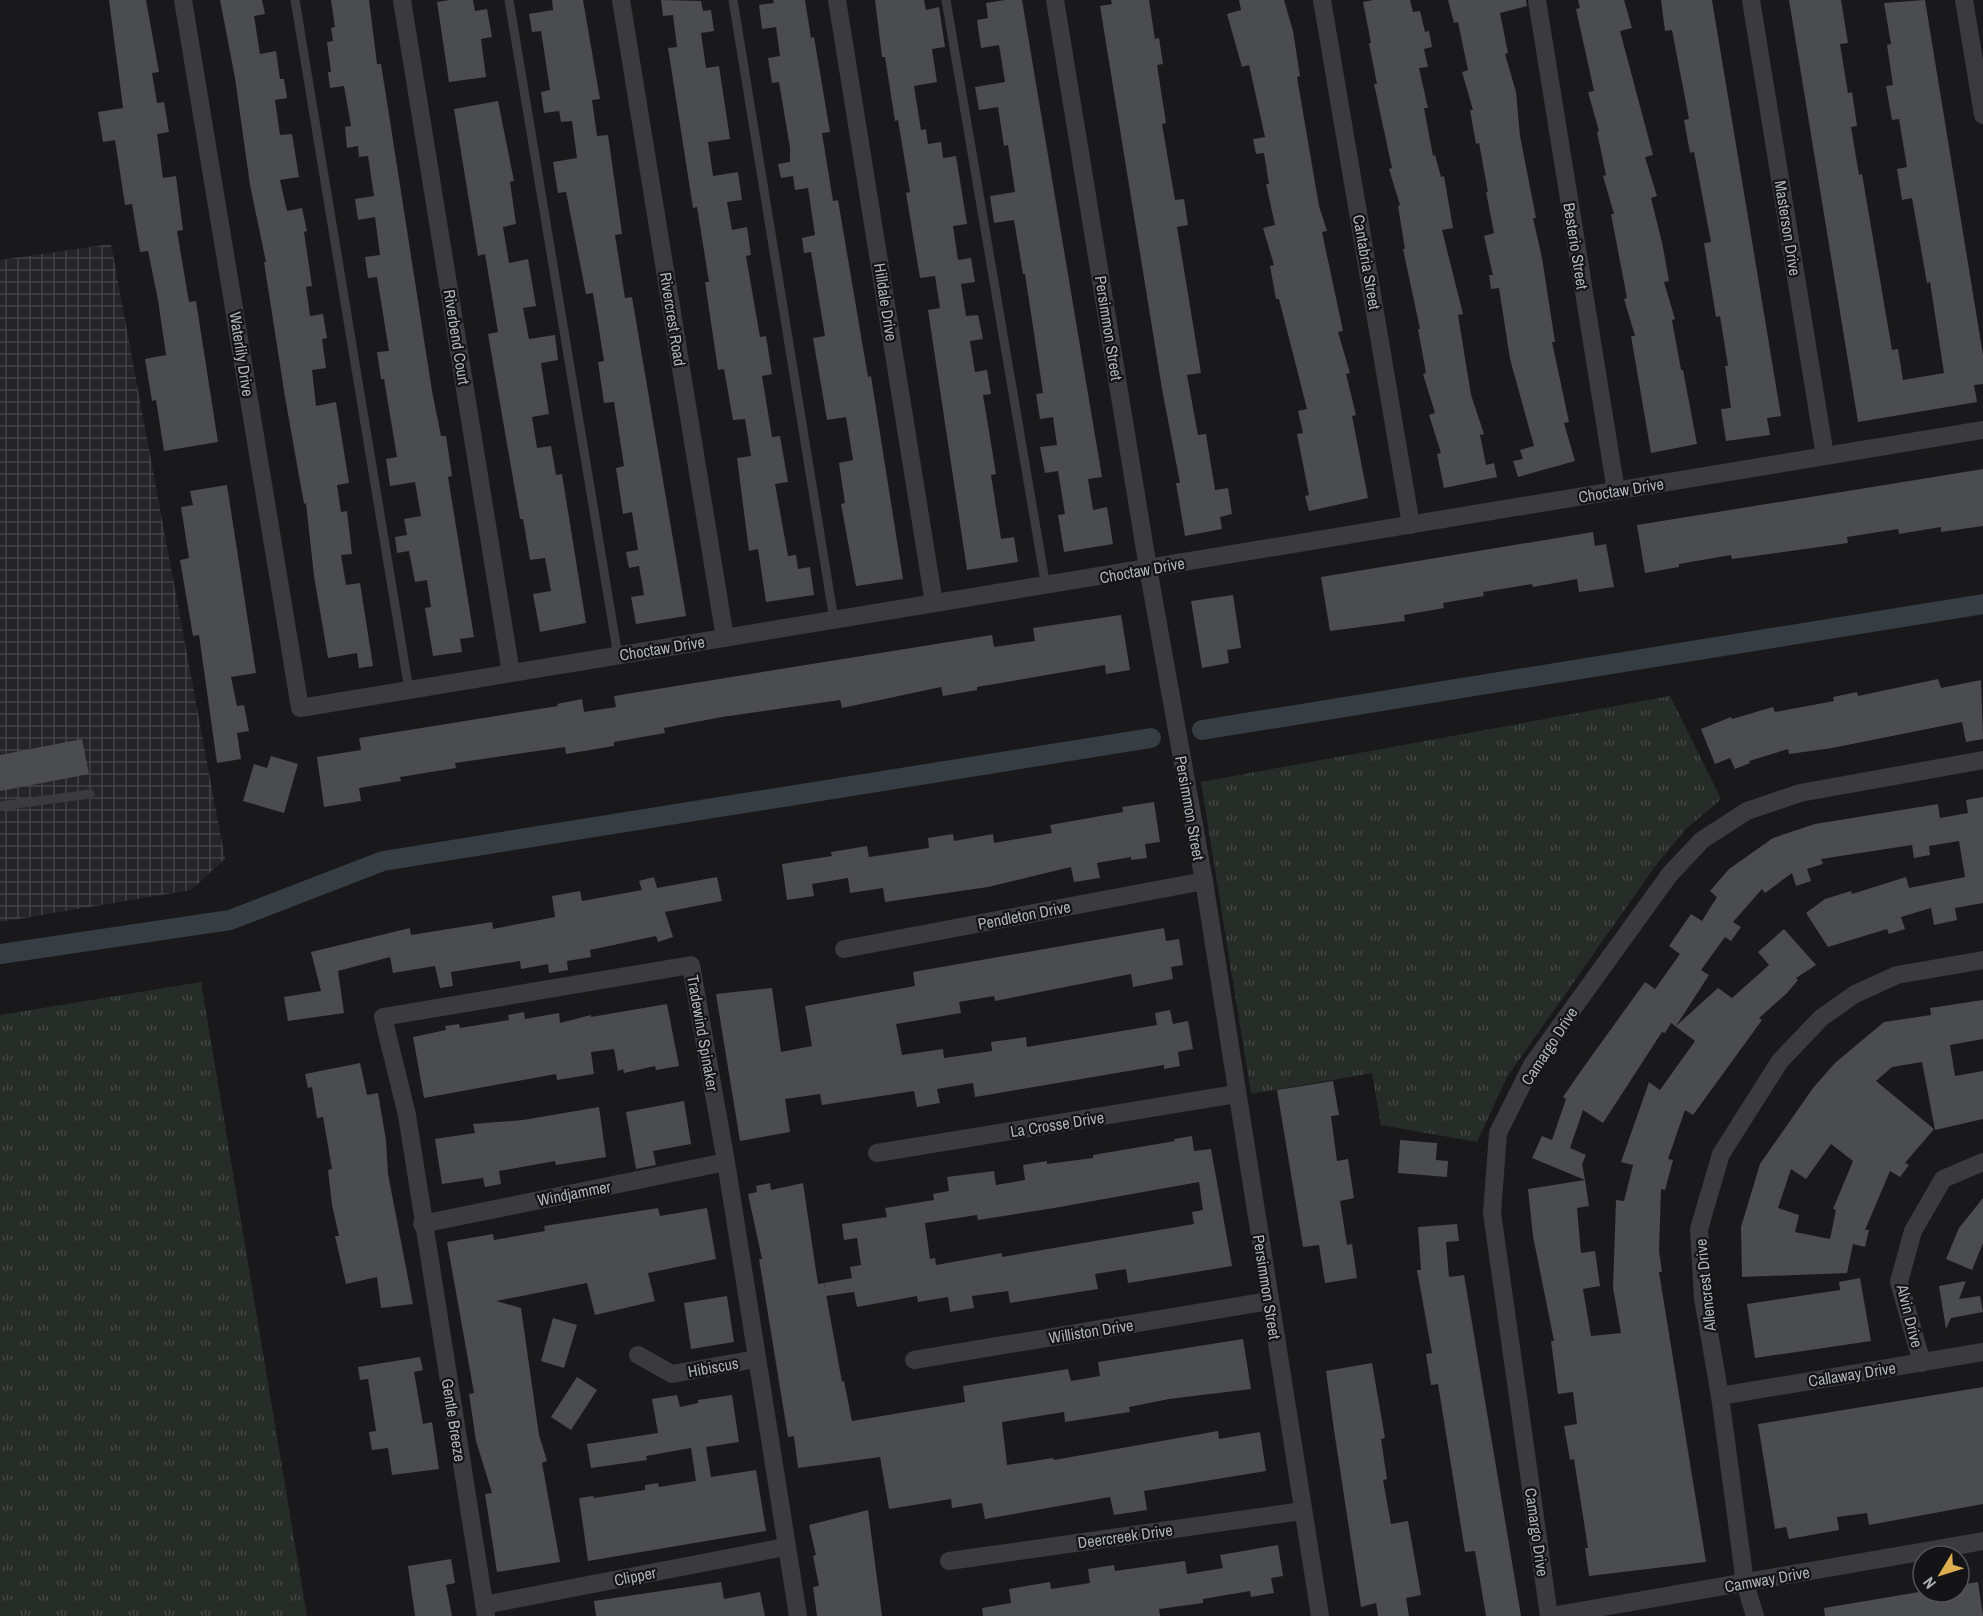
<svg xmlns="http://www.w3.org/2000/svg" width="1983" height="1616" font-family="'Archivo Narrow',sans-serif">
	<style>
		.industrial { fill: url(#industrial-grid) }
		.grass { fill: url(#grass-tufts) }
		.lines { fill: none; stroke-linecap: round; stroke-linejoin: round }
		.canal { stroke: #363e44; stroke-width: 20 }
		.building { fill: #4b4c50; fill-rule: evenodd }
		.lane { stroke: #3b3b3f; stroke-width: 9 }
		.street { stroke: #3b3b3f; stroke-width: 18 }
		.labels { text-anchor: middle; dominant-baseline: central; stroke-width: 4.5; stroke-linejoin: round; paint-order: stroke }
		.street-label { font-size: 16px; fill: #adb1b9; stroke: #141416 }
	</style>
	<defs>
		<pattern id="industrial-grid" width="8" height="8" patternUnits="userSpaceOnUse" patternTransform="scale(1.5)"><rect width="8" height="8" fill="#252528"/><path d="M0 4h8M4 0v8" fill="none" stroke="#424245"/></pattern>
		<pattern id="grass-tufts" width="24" height="20" patternUnits="userSpaceOnUse" patternTransform="scale(1.5)"><rect width="24" height="20" fill="#262c27"/><path d="M3 7l-1-3M5 7V3M7 7l1-3M15 17l-1-3M17 17v-4M19 17l1-3" fill="none" stroke="#434844"/></pattern>
	</defs>
	<rect width="100%" height="100%" fill="#19191b"/>
	<polygon class="industrial" points="111,244 225,859 191,890 0,922 0,260"/>
	<g class="grass">
		<polygon points="1670,696 1721,799 1685,830 1656,865 1507,1077 1477,1142 1381,1125 1372,1073 1251,1094 1201,782"/>
		<polygon points="201,982 307,1616 0,1616 0,1015"/>
	</g>
	<g class="lines">
		<g class="canal">
			<polyline points="1202,730 1983,604"/>
			<polyline points="0,954 230,920 383,861 1151,738"/>
		</g>
	</g>
	<g class="building">
		<polygon points="109,0 146,0 159,72 152,73 157,103 164,102 169,132 157,134 163,178 176,176 183,230 177,231 189,302 196,301 218,442 164,451 156,400 152,401 145,359 166,355 158,300 148,251 140,252 132,204 125,205 115,140 103,142 98,112 123,108"/>
		<polygon points="220,0 262,0 265,14 254,16 260,54 276,51 280,79 284,79 287,98 275,100 280,135 292,134 299,177 280,180 287,211 302,208 307,231 304,232 312,286 306,287 310,316 323,314 327,338 322,339 326,368 312,370 316,406 336,402 349,483 337,485 341,512 347,511 352,554 341,555 346,585 360,583 373,666 359,668 357,653 328,658 314,576 306,503 304,504 285,397 264,262 266,262 250,185 235,78"/>
		<polygon points="331,0 369,0 377,64 381,64 390,121 432,391 441,436 446,436 452,476 448,477 474,637 460,639 462,652 433,656 425,608 431,607 427,580 415,582 409,551 397,553 395,537 407,535 404,519 421,516 415,482 390,486 386,459 397,457 384,379 381,379 377,352 389,351 377,277 368,278 365,257 380,255 375,217 358,220 355,199 374,196 368,156 359,157 358,146 347,148 345,127 351,126 344,86 330,88 328,72 331,72 327,42 333,41 331,28 335,27"/>
		<polygon points="450,0 473,0 475,11 487,9 492,37 481,39 486,77 449,82 437,2"/>
		<polygon points="552,0 583,0 600,99 592,100 597,136 608,135 622,234 615,235 625,298 632,297 686,616 636,624 631,597 644,595 639,566 629,568 626,552 638,550 632,512 623,514 616,468 624,466 614,402 604,403 598,362 604,361 593,293 586,294 566,192 558,193 553,162 577,158 572,121 561,122 559,111 544,113 541,92 550,90 541,31 532,32 529,14 553,10"/>
		<polygon points="661,0 701,1 703,11 711,10 714,31 701,33 706,68 719,66 730,139 708,142 713,176 738,172 742,200 727,202 732,230 747,227 751,255 746,256 760,337 766,336 772,374 762,376 772,437 780,436 788,482 775,484 788,556 796,555 798,569 810,567 814,595 766,602 758,549 749,551 737,458 751,456 745,419 733,420 724,369 718,370 705,282 709,282 697,207 693,208 668,48 677,47 673,15 663,16"/>
		<polygon points="773,0 805,0 811,38 814,37 830,132 822,133 833,201 838,200 868,377 871,376 903,579 856,586 841,504 845,503 839,463 853,460 846,417 827,420 813,338 825,336 811,252 804,253 802,238 815,235 808,188 795,190 793,176 781,178 778,164 790,162 790,148 779,82 772,83 768,58 780,56 776,27 762,29 759,5 774,3"/>
		<polygon points="875,0 924,0 926,10 939,7 945,47 932,49 937,82 914,86 921,130 926,129 928,144 941,142 943,158 956,156 967,224 953,226 958,260 971,258 975,282 961,284 966,316 978,315 983,339 970,341 975,372 987,370 991,394 983,395 996,474 991,475 1001,539 1014,537 1018,562 967,570 928,310 940,308 935,276 920,278 906,193 910,192 898,120 895,121 885,57 882,57"/>
		<polygon points="1005,0 1022,0 1102,477 1088,479 1093,510 1107,507 1113,544 1064,552 1058,515 1065,514 1058,471 1045,473 1040,447 1057,445 1053,417 1040,419 1036,394 1043,393 1025,274 1023,274 1014,220 994,223 990,196 1015,192 1008,145 1004,146 998,107 979,110 975,87 1005,82 999,45 981,48 977,20 988,18 986,3"/>
		<polygon points="1111,0 1149,0 1155,39 1159,38 1163,64 1157,65 1166,123 1162,124 1175,200 1184,199 1188,225 1177,227 1201,373 1187,375 1198,435 1206,434 1215,490 1228,488 1232,514 1220,517 1222,529 1185,536 1176,483 1180,483 1162,389 1100,6 1112,4"/>
		<polygon points="1239,0 1284,0 1293,31 1300,76 1297,77 1319,206 1327,231 1322,232 1343,331 1338,332 1350,373 1346,374 1356,415 1352,416 1368,498 1309,511 1305,496 1309,495 1297,434 1303,433 1298,411 1307,409 1279,299 1276,299 1270,266 1274,265 1263,228 1275,225 1266,184 1269,184 1264,153 1256,154 1253,139 1265,137 1249,65 1242,67 1227,14 1241,10"/>
		<polygon points="1373,0 1410,0 1413,12 1420,11 1425,32 1429,31 1432,47 1424,49 1428,67 1419,68 1428,108 1424,108 1433,156 1435,155 1441,177 1444,176 1453,228 1442,230 1463,314 1458,315 1471,395 1484,434 1480,435 1486,465 1494,463 1497,477 1444,488 1437,454 1441,453 1429,415 1435,413 1423,374 1426,373 1418,329 1420,329 1403,249 1405,249 1398,206 1400,205 1389,169 1392,168 1374,84 1377,84 1369,43 1371,43 1363,2"/>
		<polygon points="1448,0 1526,0 1527,6 1500,13 1508,53 1505,54 1516,92 1520,136 1536,218 1533,218 1542,258 1555,342 1552,342 1569,422 1564,423 1575,461 1518,477 1513,461 1523,459 1520,450 1534,446 1510,359 1499,288 1491,289 1489,275 1493,275 1484,236 1494,233 1486,192 1488,192 1479,143 1476,144 1470,110 1473,110 1462,72 1468,70 1458,22 1454,23"/>
		<polygon points="1578,0 1624,0 1632,28 1620,31 1653,155 1645,157 1657,196 1651,198 1663,247 1669,281 1664,282 1675,319 1672,320 1681,370 1683,370 1697,444 1651,453 1631,336 1635,336 1624,299 1627,298 1611,214 1614,214 1603,176 1606,175 1597,132 1599,131 1588,92 1594,91 1576,9 1580,8"/>
		<polygon points="1661,0 1712,0 1781,416 1767,418 1770,435 1726,441 1721,409 1731,408 1725,366 1728,366 1720,316 1716,317 1704,243 1711,242 1694,152 1690,153 1684,120 1689,119 1672,30 1665,31"/>
		<polygon points="1789,0 1841,0 1848,43 1840,44 1848,93 1852,92 1857,126 1851,127 1859,175 1862,174 1892,350 1898,349 1903,380 1944,373 1930,282 1927,283 1912,198 1902,200 1897,169 1907,167 1899,119 1892,120 1886,86 1893,85 1887,45 1891,44 1884,3 1925,0 1983,355 1983,384 1974,385 1977,402 1858,422"/>
		<polygon points="498,101 514,181 510,182 516,224 503,227 509,263 528,259 536,306 523,308 529,339 555,335 558,360 541,363 549,414 532,417 537,448 551,446 556,475 562,474 586,623 540,632 533,594 551,591 545,558 530,560 523,519 520,519 488,334 498,332 485,254 478,256 454,109"/>
		<polygon points="1983,469 1983,526 1941,532 1941,527 1899,534 1898,529 1847,537 1848,543 1732,559 1731,555 1679,564 1679,567 1645,573 1637,525"/>
		<polygon points="227,485 256,673 231,677 237,706 244,705 249,731 237,733 241,759 217,763 199,635 193,636 180,560 189,558 181,507 193,505 190,491"/>
		<polygon points="1593,532 1595,546 1606,544 1614,587 1579,592 1577,579 1533,587 1532,584 1483,592 1484,596 1443,603 1444,608 1404,615 1405,621 1330,631 1321,577"/>
		<polygon points="1233,595 1241,648 1227,650 1229,663 1202,668 1191,601"/>
		<polygon points="1121,615 1130,670 1106,674 1105,665 977,687 977,690 943,696 941,687 842,708 840,700 722,717 664,728 665,733 614,742 614,746 566,754 565,747 455,763 456,768 400,777 401,781 359,788 361,801 324,807 317,757 361,750 359,738 558,706 557,704 582,699 584,712 616,707 614,696 992,635 994,647 1035,641 1033,628"/>
		<polygon points="1938,679 1941,688 1981,680 1983,739 1966,742 1962,722 1832,748 1789,754 1788,749 1749,761 1750,763 1735,769 1730,758 1715,764 1701,729 1731,717 1732,719 1773,707 1775,712 1834,701 1833,697 1857,692 1858,696"/>
		<polygon points="82,739 89,774 0,791 0,755"/>
		<polygon points="271,756 298,764 284,813 243,801 254,764 267,768"/>
		<polygon points="1983,797 1983,903 1955,908 1957,920 1934,925 1931,908 1901,917 1905,929 1889,934 1887,929 1828,947 1806,913 1825,899 1851,891 1852,894 1906,877 1909,888 1965,877 1959,841 1929,846 1930,855 1914,858 1912,845 1821,859 1823,864 1807,869 1811,881 1796,886 1792,873 1765,893 1762,889 1733,922 1741,927 1731,941 1725,937 1701,970 1709,975 1676,1026 1718,988 1732,998 1769,965 1758,952 1784,929 1816,965 1796,978 1798,980 1787,993 1759,1018 1762,1020 1693,1115 1685,1110 1668,1159 1673,1160 1665,1190 1661,1189 1659,1251 1662,1272 1659,1272 1706,1562 1589,1576 1585,1548 1588,1548 1574,1459 1570,1460 1564,1426 1577,1424 1573,1392 1558,1394 1551,1341 1554,1341 1533,1236 1528,1189 1585,1180 1589,1206 1577,1208 1581,1253 1595,1251 1600,1286 1583,1289 1591,1336 1621,1333 1613,1288 1616,1200 1624,1201 1633,1165 1621,1162 1649,1082 1660,1090 1695,1041 1671,1023 1665,1033 1662,1032 1603,1123 1583,1110 1570,1148 1586,1155 1582,1164 1585,1180 1532,1158 1542,1136 1552,1140 1566,1099 1563,1097 1583,1068 1645,982 1655,989 1680,954 1669,946 1691,914 1702,921 1717,897 1710,891 1729,869 1773,838 1815,824 1938,804 1940,818 1968,813 1966,800"/>
		<polygon points="1154,802 1160,842 1145,844 1147,858 1131,860 1131,857 1097,863 1100,878 1074,882 1071,867 988,887 885,902 883,888 850,893 848,878 812,884 814,896 787,900 782,864 832,856 831,852 867,846 869,857 929,848 928,838 953,834 954,841 993,834 994,843 1052,833 1050,825 1123,812 1122,807"/>
		<polygon points="654,877 657,888 717,877 722,901 665,912 673,937 658,942 656,936 590,950 591,957 567,961 568,970 549,973 548,964 521,969 520,961 451,972 453,986 440,988 435,966 393,973 390,957 338,971 344,1013 288,1021 284,997 321,991 311,952 410,928 411,935 492,922 493,929 555,917 552,896 580,891 582,901 642,890 639,881"/>
		<polygon points="1164,928 1166,941 1179,939 1183,965 1171,967 1173,979 1133,987 1131,974 995,1001 994,996 959,1002 961,1013 896,1024 902,1055 943,1049 944,1058 992,1051 991,1042 1026,1037 1027,1047 1157,1025 1155,1013 1170,1010 1173,1024 1188,1021 1193,1049 1178,1052 1180,1066 1164,1069 1164,1065 975,1097 973,1083 937,1089 940,1103 917,1107 914,1091 822,1105 820,1094 785,1099 790,1132 740,1141 716,994 772,988 781,1052 812,1046 805,1006 915,986 913,972"/>
		<path d="M1983,1000V1039L1950,1045L1955,1076L1983,1071V1119L1935,1130L1922,1062L1892,1067L1876,1081L1934,1129L1905,1163L1909,1165L1900,1177L1890,1171L1865,1230H1869L1865,1247L1853,1244L1847,1273L1742,1277L1741,1227L1760,1164L1813,1088L1835,1063L1884,1022L1931,1015L1930,1008ZM1831,1144L1853,1161L1833,1209L1836,1210L1830,1239L1795,1232L1799,1215L1778,1208L1791,1169L1806,1179Z"/>
		<polygon points="667,1004 679,1066 656,1070 655,1066 624,1073 623,1069 618,1071 614,1049 591,1052 594,1074 557,1080 556,1074 424,1098 413,1037 446,1030 445,1026 459,1024 460,1028 509,1020 508,1015 524,1012 525,1019 559,1013 560,1023 591,1015 591,1017"/>
		<polygon points="360,1063 367,1095 378,1093 386,1140 388,1174 413,1304 381,1308 377,1277 346,1284 335,1236 339,1236 332,1205 328,1170 332,1169 323,1117 317,1118 312,1087 308,1088 305,1074"/>
		<polygon points="1333,1081 1339,1115 1331,1116 1337,1161 1348,1159 1354,1198 1340,1201 1347,1245 1352,1244 1357,1278 1325,1283 1319,1245 1303,1247 1277,1090"/>
		<polygon points="684,1101 691,1144 653,1151 656,1165 636,1169 626,1112"/>
		<polygon points="599,1107 606,1157 556,1165 555,1161 499,1171 501,1184 485,1187 483,1178 442,1184 435,1139 475,1133 473,1124 523,1120"/>
		<path d="M1192,1136L1194,1151L1211,1149L1232,1266L1128,1283L1126,1269L1095,1274L1098,1289L1010,1303L1008,1291L972,1296L974,1308L950,1312L948,1297L918,1302L917,1296L857,1307L854,1292L826,1296L824,1283L852,1278L850,1267L861,1265L857,1238L844,1240L842,1224L887,1217L885,1208L934,1200L933,1194L949,1191L947,1177L994,1171L996,1185L1025,1180L1023,1165L1047,1161V1164L1093,1158V1155L1175,1141L1174,1139ZM1199,1182L1203,1210L1192,1212L1194,1224L1002,1257V1253L936,1265L935,1258L930,1259L925,1223L977,1215L978,1220L1054,1208Z"/>
		<polygon points="1400,1140 1437,1143 1436,1160 1448,1161 1447,1177 1398,1173"/>
		<polygon points="770,1183 771,1190 803,1183 818,1284 824,1283 842,1382 844,1381 852,1421 965,1402 963,1386 1068,1369 1071,1381 1100,1376 1098,1362 1243,1339 1251,1389 1169,1399 1129,1407 1130,1412 1065,1422 1064,1412 1002,1422 1007,1465 1053,1458 1054,1460 1218,1431 1219,1439 1260,1432 1266,1471 1144,1491 1147,1510 1114,1515 1110,1497 985,1519 982,1503 952,1508 951,1499 889,1509 880,1457 798,1468 794,1436 788,1437 761,1271 759,1259 762,1259 748,1194 757,1192 756,1186"/>
		<polygon points="1983,1198 1983,1243 1972,1270 1946,1259 1959,1228"/>
		<polygon points="658,1208 660,1216 707,1208 716,1259 648,1273 655,1301 595,1315 587,1283 496,1301 521,1308 539,1435 547,1461 542,1463 560,1562 497,1572 485,1494 492,1493 476,1441 469,1394 474,1393 447,1242 493,1234 494,1240 545,1231 544,1226"/>
		<polygon points="1457,1224 1459,1241 1446,1242 1449,1277 1464,1275 1521,1616 1486,1616 1475,1551 1465,1552 1438,1384 1431,1385 1426,1354 1432,1353 1417,1270 1421,1270 1418,1227"/>
		<polygon points="1860,1278 1871,1341 1755,1358 1747,1304 1840,1290 1839,1282"/>
		<polygon points="1966,1281 1959,1299 1980,1296 1983,1312 1951,1318 1946,1329 1939,1286"/>
		<polygon points="727,1296 734,1342 691,1349 684,1303"/>
		<polygon points="553,1318 577,1325 564,1368 541,1361"/>
		<polygon points="420,1357 423,1370 414,1372 423,1424 432,1422 439,1469 392,1475 388,1448 372,1450 369,1432 376,1431 368,1379 360,1380 358,1367"/>
		<polygon points="1372,1363 1385,1438 1381,1439 1387,1479 1383,1480 1391,1524 1408,1521 1421,1595 1406,1598 1409,1616 1378,1616 1376,1603 1361,1607 1334,1430 1326,1371"/>
		<polygon points="577,1377 597,1390 571,1430 551,1417"/>
		<polygon points="1983,1387 1983,1504 1869,1525 1867,1513 1837,1517 1839,1530 1789,1539 1786,1527 1775,1529 1758,1424"/>
		<polygon points="677,1395 680,1407 698,1403 698,1400 732,1395 739,1442 706,1447 711,1477 756,1470 766,1531 588,1561 579,1498 593,1496 594,1498 645,1490 645,1485 658,1483 659,1487 696,1481 691,1448 646,1456 647,1460 591,1468 587,1444 658,1433 652,1399"/>
		<polygon points="868,1510 882,1616 817,1616 813,1587 819,1586 813,1556 816,1555 809,1525"/>
		<polygon points="1278,1545 1283,1576 1271,1578 1274,1593 1251,1597 1250,1591 1203,1599 1203,1603 1159,1609 1160,1616 983,1616 982,1608 1011,1603 1009,1589 1050,1582 1051,1589 1090,1583 1088,1569 1114,1565 1115,1571 1185,1561 1187,1574 1223,1568 1220,1555"/>
		<polygon points="451,1559 455,1583 446,1585 452,1616 415,1616 408,1566"/>
		<polygon points="721,1582 724,1599 760,1592 765,1616 596,1616 594,1601"/>
		<polygon points="1978,1582 1983,1616 1825,1616 1824,1608 1919,1592 1959,1592 1959,1585"/>
	</g>
	<g class="lines">
		<g class="lane">
			<polyline points="295,0 409,690"/>
			<polyline points="509,0 618,656"/>
			<polyline points="733,0 834,620"/>
			<polyline points="946,0 1046,587"/>
			<polyline points="0,806 90,794"/>
		</g>
		<g class="street">
			<polyline points="183,0 300,708 1983,430"/>
			<polyline points="402,0 511,673"/>
			<polyline points="621,0 725,638"/>
			<polyline points="837,0 934,603"/>
			<polyline points="1055,0 1148,568 1204,881 1320,1616"/>
			<polyline points="1322,0 1411,525"/>
			<polyline points="1537,0 1616,491"/>
			<polyline points="1751,0 1825,456"/>
			<polyline points="1964,0 1983,115"/>
			<polyline points="844,949 1204,881"/>
			<polyline points="877,1153 1236,1094"/>
			<polyline points="422,1224 726,1162"/>
			<polyline points="638,1355 672,1374 756,1359"/>
			<polyline points="914,1360 1269,1301"/>
			<polyline points="1922,1363 1899,1282 1913,1231 1943,1179 1983,1162"/>
			<polyline points="1720,1396 1983,1352"/>
			<polyline points="949,1561 1302,1511"/>
			<polyline points="484,1605 785,1547"/>
			<polyline points="486,1616 407,1115 383,1017 691,965 726,1162 798,1616"/>
			<polyline points="1549,1616 1492,1213 1498,1133 1532,1065 1670,874 1702,840 1747,811 1800,793 1983,760"/>
			<polyline points="1551,1616 1983,1541"/>
			<polyline points="1755,1616 1745,1583 1720,1396 1703,1298 1699,1229 1721,1154 1780,1061 1821,1018 1855,994 1897,975 1983,960"/>
		</g>
	</g>
	<g class="labels">
		<g class="street-label">
			<text transform="translate(1788 228) rotate(81)">Masterson Drive</text>
			<text transform="translate(1576 246) rotate(81)">Besterio Street</text>
			<text transform="translate(1367 262) rotate(80)">Cantabria Street</text>
			<text transform="translate(886 302) rotate(81)">Hilldale Drive</text>
			<text transform="translate(673 319) rotate(81)">Rivercrest Road</text>
			<text transform="translate(1109 328) rotate(81)">Persimmon Street</text>
			<text transform="translate(457 337) rotate(81)">Riverbend Court</text>
			<text transform="translate(242 354) rotate(81)">Waterlily Drive</text>
			<text transform="translate(1621 490) rotate(-9)">Choctaw Drive</text>
			<text transform="translate(1142 570) rotate(-10)">Choctaw Drive</text>
			<text transform="translate(662 648) rotate(-9)">Choctaw Drive</text>
			<text transform="translate(1190 808) rotate(80)">Persimmon Street</text>
			<text transform="translate(1024 915) rotate(-11)">Pendleton Drive</text>
			<text transform="translate(703 1033) rotate(80)">Tradewind Spinaker</text>
			<text transform="translate(1549 1046) rotate(-57)">Camargo Drive</text>
			<text transform="translate(1057 1124) rotate(-9)">La Crosse Drive</text>
			<text transform="translate(574 1193) rotate(-11)">Windjammer</text>
			<text transform="translate(1705 1285) rotate(-96)">Allencrest Drive</text>
			<text transform="translate(1267 1287) rotate(81)">Persimmon Street</text>
			<text transform="translate(1910 1316) rotate(76)">Alvin Drive</text>
			<text transform="translate(1091 1331) rotate(-9)">Williston Drive</text>
			<text transform="translate(713 1367) rotate(-10)">Hibiscus</text>
			<text transform="translate(1852 1374) rotate(-9)">Callaway Drive</text>
			<text transform="translate(454 1420) rotate(81)">Gentle Breeze</text>
			<text transform="translate(1537 1532) rotate(82)">Camargo Drive</text>
			<text transform="translate(1125 1536) rotate(-8)">Deercreek Drive</text>
			<text transform="translate(635 1576) rotate(-11)">Clipper</text>
			<text transform="translate(1767 1579) rotate(-10)">Camway Drive</text>
		</g>
	</g>
	<g transform="translate(1941 1574) rotate(232)"><circle r="28" fill="#141416" stroke="#515357" stroke-width="1.5"/>
	<path d="M0-4.5L10 22L0 15L-10 22Z" fill="#dcae50"/>
	<text y="-9" font-size="16" font-weight="bold" text-anchor="middle" fill="#adb1b9">N</text>
	</g>
</svg>
